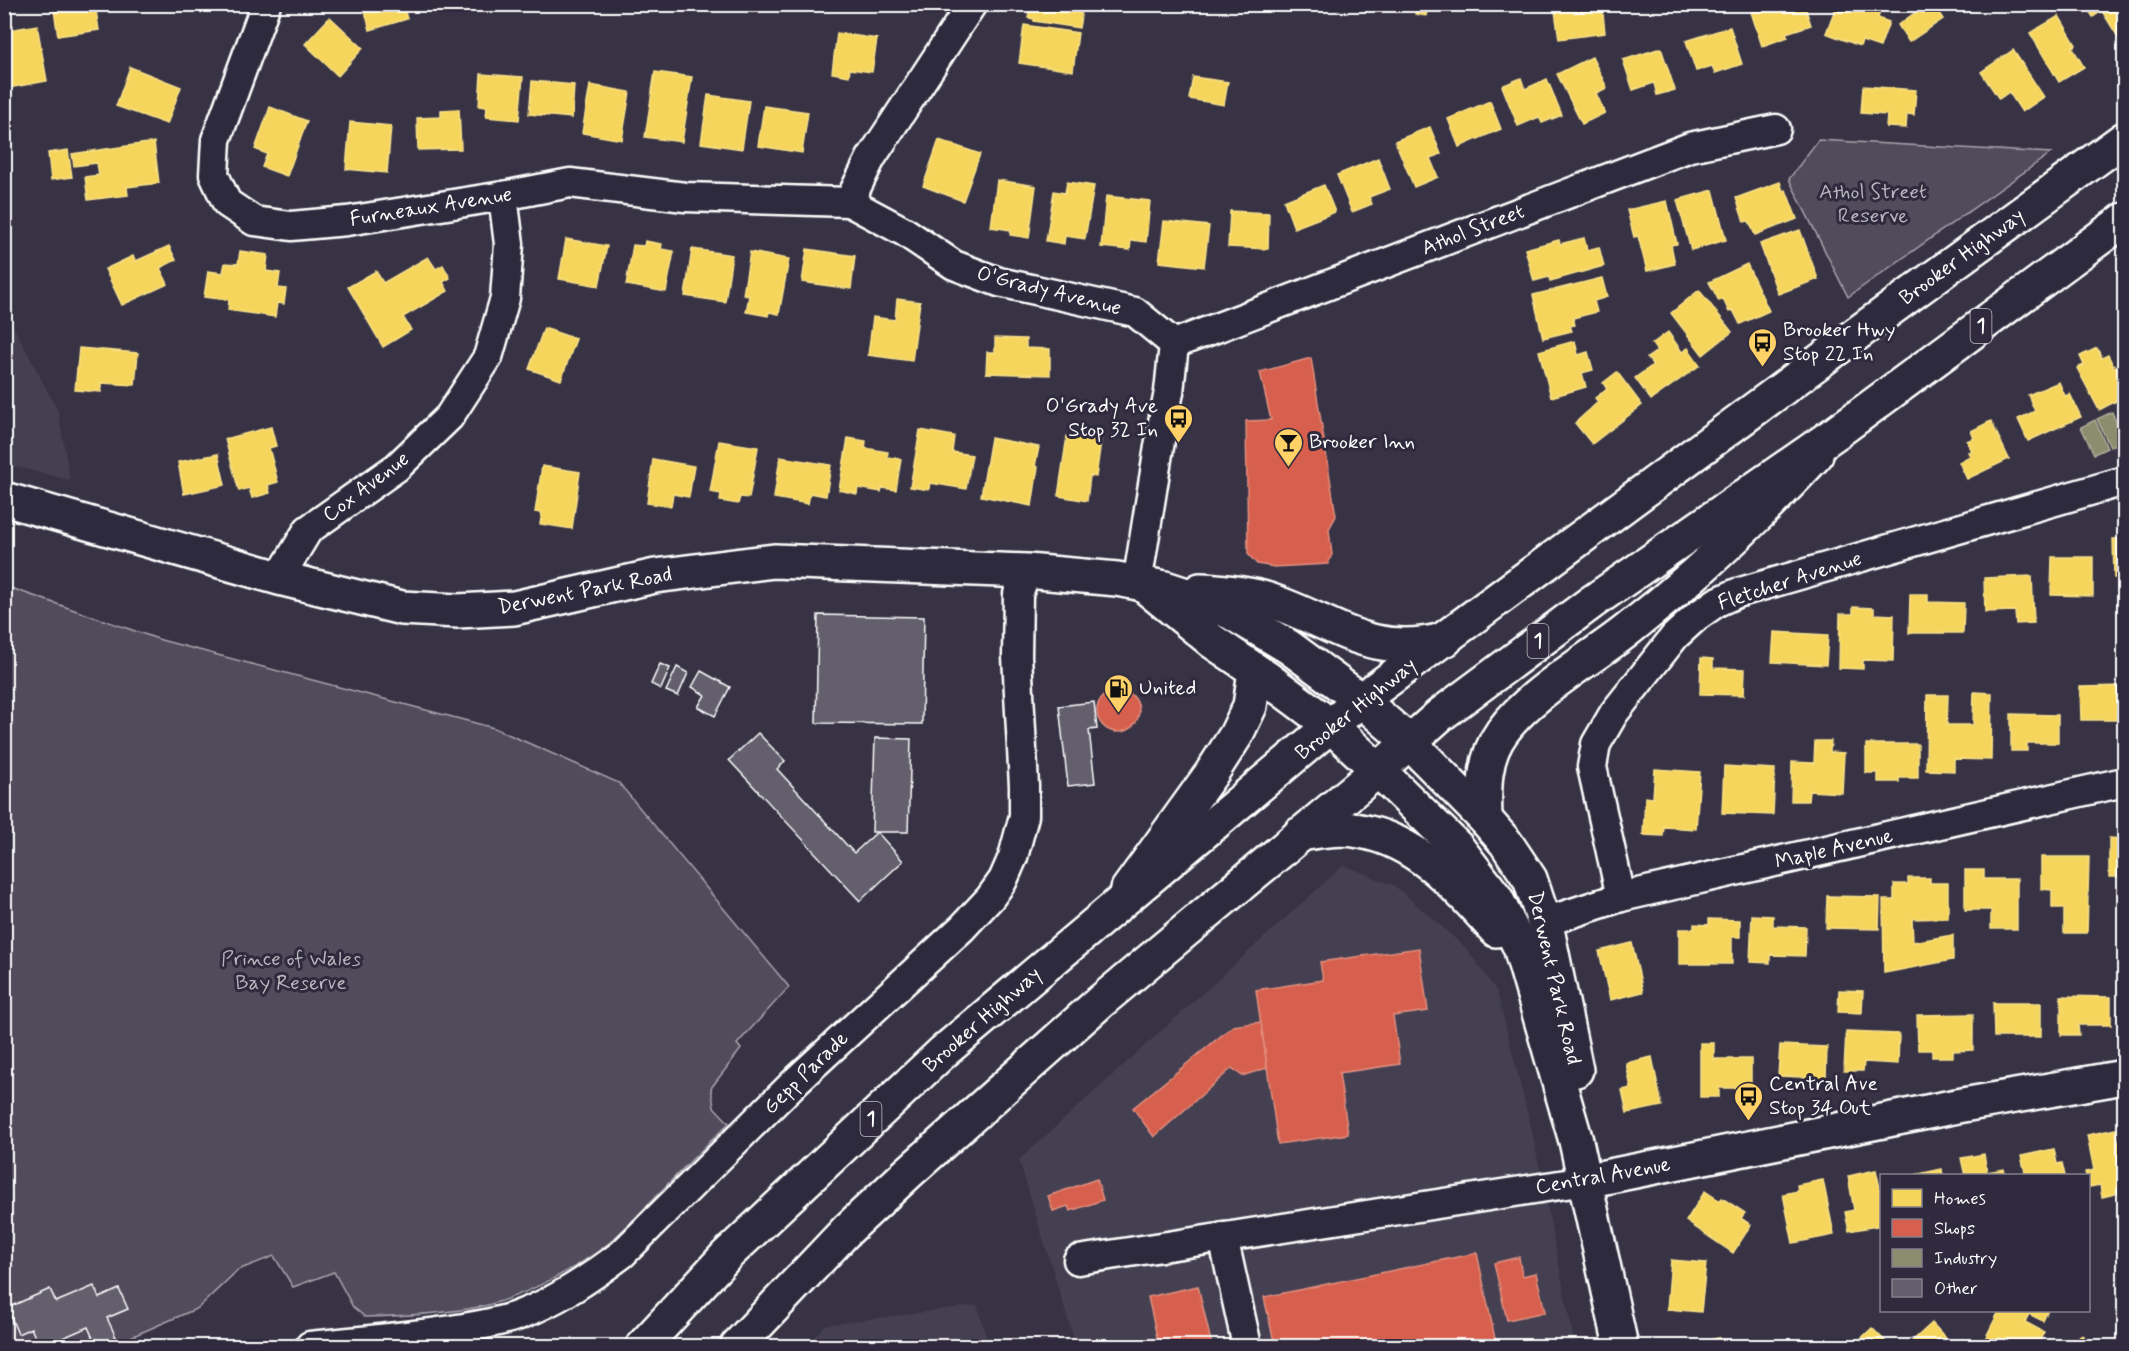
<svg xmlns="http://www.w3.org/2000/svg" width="2129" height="1351" font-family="Mynerve,sans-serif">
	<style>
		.built { fill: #444051 }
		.green { fill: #514c5c; stroke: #a8a6ae; stroke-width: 1.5 }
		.homes { fill: #f6d55c; stroke: #f9e28d; stroke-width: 1.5 }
		.shops { fill: #d6604d; stroke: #e29082; stroke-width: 1.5 }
		.industry { fill: #8c8c6e; stroke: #aeae9a; stroke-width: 1.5 }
		.building { fill: #635f6d; stroke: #fff; stroke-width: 1.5 }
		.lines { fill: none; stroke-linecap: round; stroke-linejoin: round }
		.street-casing { stroke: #fff; stroke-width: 33 }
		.secondary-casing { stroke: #fff; stroke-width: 38 }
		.highway-casing { stroke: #fff; stroke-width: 38 }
		.street { stroke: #2f2a3d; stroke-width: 28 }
		.secondary { stroke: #2f2a3d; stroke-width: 33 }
		.highway { stroke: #2f2a3d; stroke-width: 33 }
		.labels { text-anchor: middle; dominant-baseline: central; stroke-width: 6; stroke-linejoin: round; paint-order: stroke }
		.shield { fill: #2f2a3d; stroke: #c1bfc5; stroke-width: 1.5 }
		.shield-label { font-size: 20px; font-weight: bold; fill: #fff }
		.park-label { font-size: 21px; fill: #b9b7be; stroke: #2f2a3d }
		.street-label { font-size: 21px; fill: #fff; stroke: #2f2a3d }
		.poi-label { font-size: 21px; fill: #fff; stroke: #2f2a3d; text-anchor: start }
	</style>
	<rect width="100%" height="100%" fill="#373345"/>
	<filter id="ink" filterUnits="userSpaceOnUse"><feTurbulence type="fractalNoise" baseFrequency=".0167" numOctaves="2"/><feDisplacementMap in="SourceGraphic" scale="12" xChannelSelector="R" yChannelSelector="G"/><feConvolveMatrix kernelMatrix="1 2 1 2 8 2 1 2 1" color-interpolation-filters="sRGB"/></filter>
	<g filter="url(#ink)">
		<g class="built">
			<polygon points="4,295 7,314 58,411 70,480 5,464"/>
			<polygon points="1344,865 1395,886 1467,949 1497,992 1532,1131 1575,1346 1076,1346 1019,1160"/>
			<polygon points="977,1305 989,1346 806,1346 825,1325"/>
		</g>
		<g class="green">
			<polygon points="1818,140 2051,153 1848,297 1789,179"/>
			<path d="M5,586L161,640L494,728L619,783L789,987L737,1044L741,1049L711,1088L714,1107L729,1123C707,1145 685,1166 664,1188C646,1206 629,1226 609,1243C576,1269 528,1294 488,1305C449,1314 405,1316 365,1317L353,1307L334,1272L293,1287L274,1256L238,1270L198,1308L110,1346H5Z"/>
		</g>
		<g class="homes">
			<polygon points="53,4 95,4 99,30 58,36"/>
			<polygon points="363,4 403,4 407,19 370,30"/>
			<polygon points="1030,4 1083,4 1079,28 1034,21 1034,19 1028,18"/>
			<polygon points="1418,4 1429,4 1426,16 1415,14"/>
			<polygon points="1591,4 1602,4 1605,33 1559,39 1555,11 1591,7"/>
			<polygon points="1773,4 1804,4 1811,25 1786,33 1788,37 1762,46 1751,12"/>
			<polygon points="1837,4 1859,11 1861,4 1873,4 1881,8 1878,18 1889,22 1880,47 1862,41 1860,46 1826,33"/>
			<polygon points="1927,4 1933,4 1943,19 1909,42 1898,25"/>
			<polygon points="2085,4 2124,4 2124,33 2118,37 2102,11 2093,17"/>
			<polygon points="2059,16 2076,45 2072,47 2084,67 2059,82 2030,33"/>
			<polygon points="330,17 363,48 338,76 305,44"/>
			<polygon points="37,25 47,81 9,88 4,62 4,31"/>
			<polygon points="1024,25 1078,33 1073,71 1019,63"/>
			<polygon points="1730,27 1742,64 1715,73 1712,66 1696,71 1686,41"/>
			<polygon points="837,33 877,39 872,72 850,69 849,76 832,73"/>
			<polygon points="1661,48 1675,90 1657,95 1654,83 1633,90 1623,60"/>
			<polygon points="2013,50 2044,97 2022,112 2009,92 1999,99 1981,72"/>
			<polygon points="1592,57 1607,88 1596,93 1605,113 1582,124 1557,74"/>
			<polygon points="130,67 181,87 167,124 116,106"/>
			<polygon points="655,72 692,77 682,142 645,137"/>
			<polygon points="481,74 523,77 519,120 486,117 487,107 479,106"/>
			<polygon points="1193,77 1228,82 1224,105 1189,99"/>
			<polygon points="1521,78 1525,89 1547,79 1562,115 1542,123 1539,117 1518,126 1502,86"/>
			<polygon points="532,81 574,85 572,118 529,114"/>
			<polygon points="590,85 630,92 622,140 582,133"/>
			<polygon points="1863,86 1916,90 1914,115 1907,114 1906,128 1886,127 1887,115 1861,113"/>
			<polygon points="708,95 749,101 742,149 701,143"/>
			<polygon points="1490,101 1501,129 1459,147 1448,119"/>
			<polygon points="764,106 808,112 802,153 758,146"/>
			<polygon points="270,107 307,121 287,176 262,167 267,154 255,149"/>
			<polygon points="459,109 461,149 418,150 417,118 441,117 441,110"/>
			<polygon points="350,122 391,126 387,173 346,169"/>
			<polygon points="1430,127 1441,154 1430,158 1438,177 1414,187 1395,141"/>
			<polygon points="939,140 980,154 963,201 923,186"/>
			<polygon points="154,142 159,183 127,187 128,195 88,200 85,177 99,175 97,163 74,166 72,154"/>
			<polygon points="68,150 72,177 51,180 48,153"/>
			<polygon points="1378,158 1390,189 1369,197 1372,204 1352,212 1337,175"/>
			<polygon points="997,180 1036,186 1029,238 1010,235 1011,230 991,227"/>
			<polygon points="1067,182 1094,186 1085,239 1065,236 1064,244 1046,241 1054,191 1065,193"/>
			<polygon points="1780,182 1783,191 1786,190 1797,219 1755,235 1749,221 1744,222 1736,198"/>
			<polygon points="1324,185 1335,212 1294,228 1284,201"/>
			<polygon points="1713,190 1726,240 1691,250 1677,200"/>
			<polygon points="1106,196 1150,201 1146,242 1131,240 1130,250 1101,247"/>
			<polygon points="1667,201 1677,244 1671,245 1675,264 1647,271 1638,236 1634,237 1627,210"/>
			<polygon points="1230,211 1269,213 1268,249 1228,247"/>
			<polygon points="1164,221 1209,226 1204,267 1159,262"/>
			<polygon points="1800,230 1818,279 1778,294 1760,244"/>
			<polygon points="1584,238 1587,250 1599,247 1604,266 1550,281 1549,277 1534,281 1525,249 1559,240 1560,244"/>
			<polygon points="566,239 607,246 599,286 559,279"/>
			<polygon points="645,241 662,244 661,249 674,251 666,292 626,285 633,245 644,246"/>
			<polygon points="169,246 176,260 160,268 168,284 122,305 105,269 133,256 136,261"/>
			<polygon points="692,249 732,255 725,302 685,296"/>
			<polygon points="807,249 855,256 851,289 802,282"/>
			<polygon points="240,251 268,255 266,271 280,273 278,288 286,289 284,304 277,303 275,317 228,310 229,300 204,297 208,271 223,273 225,263 238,264"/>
			<polygon points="750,252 789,259 779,314 769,312 768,316 746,312 749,296 743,295"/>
			<polygon points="428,257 436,269 443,265 450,278 443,282 448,291 403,317 411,330 383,347 348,287 376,271 383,283"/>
			<polygon points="1747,264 1769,311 1740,324 1733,310 1729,312 1723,299 1719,301 1709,282"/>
			<polygon points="1602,278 1607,297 1594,301 1597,312 1573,318 1575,325 1570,326 1572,331 1543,338 1533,295"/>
			<polygon points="1699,290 1732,332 1703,355 1671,313"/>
			<polygon points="897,299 920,302 912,361 868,355 873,317 895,320"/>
			<polygon points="544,328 576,339 561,380 529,369"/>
			<polygon points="1668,332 1682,352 1688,348 1700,365 1651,400 1635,378 1653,365 1647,358 1657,351 1652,344"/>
			<polygon points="995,338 1026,339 1026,348 1050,349 1050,375 986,373 987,352 995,352"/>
			<polygon points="1575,341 1578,355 1588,352 1593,370 1582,373 1586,387 1551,397 1539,351"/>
			<polygon points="79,348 138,353 135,385 101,383 101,392 75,390"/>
			<polygon points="2097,348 2102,358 2108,355 2114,367 2124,362 2124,397 2099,410 2077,368 2084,365 2080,356"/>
			<polygon points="1617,372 1642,405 1592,444 1575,423 1598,402 1595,398 1607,389 1603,383"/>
			<polygon points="2059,382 2065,396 2070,394 2081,417 2028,441 2018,419 2035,411 2028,395"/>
			<polygon points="1991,421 2009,459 1967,479 1959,462 1970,456 1968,452 1972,451 1967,441 1974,438 1971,431"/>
			<polygon points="271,427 276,446 269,448 278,482 268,485 270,493 252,498 249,488 239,491 225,439"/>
			<polygon points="920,430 954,436 952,452 972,455 966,489 930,483 929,490 910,487"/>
			<polygon points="1067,436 1101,441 1096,477 1090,476 1087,501 1058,496"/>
			<polygon points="848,438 866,441 865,448 888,452 887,457 901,459 896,490 882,488 881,492 858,488 857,494 839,490"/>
			<polygon points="991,438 1039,447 1035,466 1038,467 1032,506 981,496"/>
			<polygon points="719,441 758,447 749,498 740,497 738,504 720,501 721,494 710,492"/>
			<polygon points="218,454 225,485 184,494 178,462"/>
			<polygon points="780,457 831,465 826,496 810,493 808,504 774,498"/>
			<polygon points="653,459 694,466 689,497 673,494 671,506 647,503"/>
			<polygon points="542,466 580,472 572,529 540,524 542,513 535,512"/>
			<polygon points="2113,539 2124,539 2124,578 2114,578"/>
			<polygon points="2052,557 2093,557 2093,596 2051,595"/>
			<polygon points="2032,576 2034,623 2016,624 2015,611 1985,612 1984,578"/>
			<polygon points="1910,594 1928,594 1928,602 1964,603 1963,633 1909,633"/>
			<polygon points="1853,607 1874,608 1874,614 1894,615 1893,661 1863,660 1863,669 1839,668 1840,614 1853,614"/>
			<polygon points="1774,632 1828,635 1826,665 1772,662"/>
			<polygon points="1701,658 1713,659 1713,668 1745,669 1744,695 1700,694"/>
			<polygon points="2124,686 2124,720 2081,720 2080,687"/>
			<polygon points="1974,692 1992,693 1991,760 1954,759 1954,771 1926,770 1927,695 1948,695 1947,725 1973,725"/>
			<polygon points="2011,714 2058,715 2058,743 2027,743 2027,751 2011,751"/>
			<polygon points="1815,741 1831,741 1830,752 1844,753 1842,793 1809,791 1808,801 1791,801 1792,762 1814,763"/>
			<polygon points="1866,744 1918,744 1918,778 1899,778 1899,782 1878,782 1878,773 1866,773"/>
			<polygon points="1724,766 1775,769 1773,815 1722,813"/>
			<polygon points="1655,769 1700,772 1696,829 1664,827 1663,836 1643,835 1645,797 1653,798"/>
			<polygon points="2109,838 2124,839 2124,877 2109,877"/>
			<polygon points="2041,857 2089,857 2087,933 2064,933 2064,908 2052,908 2052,890 2041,889"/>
			<polygon points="1965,870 1984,870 1984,879 2017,879 2017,929 1991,929 1991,910 1965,910"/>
			<polygon points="1908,878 1930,878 1930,883 1948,883 1948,918 1912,919 1913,942 1953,935 1953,960 1884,973 1883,900 1894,900 1894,884 1908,884"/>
			<polygon points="1827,896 1880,897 1879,929 1826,928"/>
			<polygon points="1752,915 1773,916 1773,926 1806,927 1805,956 1770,955 1770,963 1750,962"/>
			<polygon points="1709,919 1740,920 1740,937 1732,937 1732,964 1679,964 1679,929 1694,929 1694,924 1709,925"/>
			<polygon points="1632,943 1643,992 1610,1000 1599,951"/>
			<polygon points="1839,990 1863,991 1862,1013 1838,1012"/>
			<polygon points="2061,996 2111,997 2111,1025 2078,1025 2079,1035 2061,1035"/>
			<polygon points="1993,1003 2041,1003 2041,1037 1994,1037"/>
			<polygon points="1973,1014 1973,1050 1953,1051 1953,1057 1932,1057 1932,1050 1918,1050 1917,1015"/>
			<polygon points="1846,1032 1899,1034 1898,1064 1864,1062 1863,1071 1844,1071"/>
			<polygon points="1700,1043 1714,1043 1714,1059 1751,1059 1751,1088 1719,1088 1719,1097 1700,1097"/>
			<polygon points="1780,1045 1827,1047 1826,1078 1778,1076"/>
			<polygon points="1652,1057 1662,1106 1627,1113 1622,1090 1631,1088 1626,1063"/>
			<polygon points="2116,1129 2120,1150 2124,1149 2124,1219 2119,1193 2102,1197 2100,1185 2089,1187 2088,1176 2086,1176 2085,1172 2094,1170 2087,1135"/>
			<polygon points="2054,1149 2057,1164 2062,1163 2065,1176 2026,1176 2021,1156"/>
			<polygon points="1984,1154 1987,1172 2004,1169 2006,1176 1965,1176 1961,1158"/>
			<polygon points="1942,1169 1943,1176 1910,1176"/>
			<polygon points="1876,1170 1882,1197 1882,1225 1849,1231 1845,1212 1854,1210 1848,1176"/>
			<polygon points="1823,1180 1834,1235 1793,1243 1783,1194 1798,1191 1797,1185"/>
			<polygon points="1705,1191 1720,1201 1722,1198 1745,1213 1741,1218 1751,1225 1733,1253 1686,1221"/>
			<polygon points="1671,1260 1706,1263 1701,1312 1667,1309"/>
			<polygon points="1998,1310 2048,1310 2043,1321 2029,1314 2025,1322 2044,1332 2037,1346 2000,1346 1985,1339 1999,1311"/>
			<polygon points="1932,1323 1953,1346 1909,1346 1908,1345"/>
			<polygon points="1872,1328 1890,1346 1853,1346"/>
			<polygon points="2082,1335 2090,1346 2066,1346"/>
			<polygon points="1719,1338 1721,1346 1685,1346"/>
		</g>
		<g class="shops">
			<polygon points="1311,358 1336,516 1329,529 1332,555 1328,564 1274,567 1257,564 1248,554 1246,421 1271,420 1260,372"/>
			<circle cx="1118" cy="711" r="21"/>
			<polygon points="1419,948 1428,1011 1393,1016 1400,1064 1339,1073 1348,1134 1278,1144 1256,990 1323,980 1320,962"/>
			<polygon points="1261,1022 1267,1068 1242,1076 1232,1068 1154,1137 1133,1108 1233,1026"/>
			<polygon points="1097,1179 1103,1200 1070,1211 1068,1206 1053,1211 1048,1196"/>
			<polygon points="1477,1253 1495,1339 1459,1346 1275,1346 1264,1297"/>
			<polygon points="1519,1257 1522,1276 1536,1273 1545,1312 1507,1320 1494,1263"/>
			<polygon points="1198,1286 1212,1346 1159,1346 1148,1297"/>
		</g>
		<g class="industry">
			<polygon points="2112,412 2124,441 2110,447 2097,419"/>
			<polygon points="2095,420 2107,448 2094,454 2081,427"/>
		</g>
		<g class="building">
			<polygon points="818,615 924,617 922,724 816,723"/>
			<polygon points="660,664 670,668 661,689 651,684"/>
			<polygon points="677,667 688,673 678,696 666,691"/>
			<polygon points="701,671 730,687 715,716 698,707 705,695 692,687"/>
			<polygon points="1094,702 1097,729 1089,730 1095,783 1068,786 1059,706"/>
			<polygon points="758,733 785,761 777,769 854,853 877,832 903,861 860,901 729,760"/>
			<polygon points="875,738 911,739 908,832 872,832"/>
			<polygon points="94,1286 99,1298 119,1289 128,1309 107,1318 116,1337 96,1345 88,1327 44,1346 39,1346 31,1328 18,1334 7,1308 50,1289 56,1302"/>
		</g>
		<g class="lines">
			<defs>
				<g id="street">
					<polyline points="266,4 216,140 214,175 227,203 254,221 291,226 347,221 503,196 570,183 685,197 849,202"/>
					<polyline points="972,4 871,158 849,202 905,232 954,265 999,282 1135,312 1174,344 1169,392 1163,422 1137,584"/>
					<polyline points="1174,344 1690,147 1776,129"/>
					<polyline points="279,578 308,530 397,467 449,417 488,357 505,298 509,244 503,196"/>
					<polyline points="1621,897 1592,767 1596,744 1614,713 1675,636 1697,616 1717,602 1737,593 2124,481"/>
					<polyline points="1545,922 1621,897 2124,782"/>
					<polyline points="1223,1237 1247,1346"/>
					<polyline points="1078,1260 1585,1181"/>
					<path d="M310,1346C357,1341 405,1337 452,1330C474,1326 498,1323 519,1315C557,1301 590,1278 622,1254L797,1080L962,928L990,898L1003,880L1013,857L1024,816V786L1017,656L1018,594L1027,571"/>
				</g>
				<g id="secondary">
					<polyline points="4,499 279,578 402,608 458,611 514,608 655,576 774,561 1027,571 1117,579 1165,588 1208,602 1232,613 1289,647 1361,700"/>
					<polyline points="1147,588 1212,641 1268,679 1331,726"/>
					<path d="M1200,590C1223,591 1247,593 1269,600C1334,622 1372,660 1446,639"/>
					<polyline points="1408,741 1485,819 1506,843 1530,879 1548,934 1576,1070"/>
					<polyline points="1378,770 1457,847 1496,898 1520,947 1576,1141 1621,1346"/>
					<path d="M1485,819C1484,788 1483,758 1502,732C1530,693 1588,661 1626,631C1694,578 1757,519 1816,455"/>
					<path d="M1300,834C1320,831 1340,827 1360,831C1419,841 1459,889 1496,930"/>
					<polyline points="1128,889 1211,774 1236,735 1250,706 1255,671"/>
					<polyline points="1585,1181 1957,1106 2124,1077"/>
				</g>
				<g id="highway">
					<polyline points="1361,700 1408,741"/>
					<polyline points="1331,726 1378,770"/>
					<polyline points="643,1346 727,1255 943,1052 1361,700 1870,324 2124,139"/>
					<polyline points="737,1346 847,1230 908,1173 1100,1002 1378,770 1440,715 1592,602 1837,432 2124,220"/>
				</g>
			</defs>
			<use href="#street" class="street-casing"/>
			<use href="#secondary" class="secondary-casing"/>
			<use href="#highway" class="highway-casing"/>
			<use href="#street" class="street"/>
			<use href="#secondary" class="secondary"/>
			<use href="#highway" class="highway"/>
		</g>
	</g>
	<defs>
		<symbol id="bus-pin" viewBox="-11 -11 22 30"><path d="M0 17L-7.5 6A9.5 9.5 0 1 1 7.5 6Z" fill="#ffd166" stroke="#2f2a3d"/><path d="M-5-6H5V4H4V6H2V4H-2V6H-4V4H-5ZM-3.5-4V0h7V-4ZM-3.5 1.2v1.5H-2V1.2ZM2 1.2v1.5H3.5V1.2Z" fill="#111"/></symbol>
		<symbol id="bar-pin" viewBox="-11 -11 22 30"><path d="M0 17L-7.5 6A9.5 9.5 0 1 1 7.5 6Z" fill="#ffd166" stroke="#2f2a3d"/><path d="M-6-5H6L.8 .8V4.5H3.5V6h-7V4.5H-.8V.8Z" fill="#111"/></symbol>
		<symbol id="fuel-pin" viewBox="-11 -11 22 30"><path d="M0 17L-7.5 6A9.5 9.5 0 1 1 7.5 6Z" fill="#ffd166" stroke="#2f2a3d"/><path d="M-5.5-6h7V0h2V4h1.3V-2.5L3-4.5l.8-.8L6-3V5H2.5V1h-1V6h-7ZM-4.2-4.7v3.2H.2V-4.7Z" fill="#111"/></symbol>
	</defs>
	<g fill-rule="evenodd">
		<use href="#bus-pin" x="1746" y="326" width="33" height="45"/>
		<use href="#bus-pin" x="1162" y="402" width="33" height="45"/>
		<use href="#bar-pin" x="1272" y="426" width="33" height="45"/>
		<use href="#fuel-pin" x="1102" y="672" width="33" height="45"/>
		<use href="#bus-pin" x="1732" y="1080" width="33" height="45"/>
	</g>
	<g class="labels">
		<g class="shield">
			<rect x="1970.5" y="309" width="21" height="34" rx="4.5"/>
			<rect x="1527.5" y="624" width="21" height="34" rx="4.5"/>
			<rect x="860.5" y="1102" width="21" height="34" rx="4.5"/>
		</g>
		<g class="shield-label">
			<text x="1981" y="326">1</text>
			<text x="1538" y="641">1</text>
			<text x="871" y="1119">1</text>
		</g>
		<g class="park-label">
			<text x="1873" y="192">Athol Street<tspan x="1873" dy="24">Reserve</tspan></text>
			<text x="291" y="959">Prince of Wales<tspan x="291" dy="24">Bay Reserve</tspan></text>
		</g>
		<g class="street-label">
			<text transform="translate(431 207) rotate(-9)">Furneaux Avenue</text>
			<text transform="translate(1473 230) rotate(-21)">Athol Street</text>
			<text transform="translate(1962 257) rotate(-36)">Brooker Highway</text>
			<text transform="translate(1049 291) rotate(14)">O'Grady Avenue</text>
			<text transform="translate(366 487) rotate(-37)">Cox Avenue</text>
			<text transform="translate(1790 581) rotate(-18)">Fletcher Avenue</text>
			<text transform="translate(585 591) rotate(-11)">Derwent Park Road</text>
			<text transform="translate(1356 709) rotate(-39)">Brooker Highway</text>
			<text transform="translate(1834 849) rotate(-13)">Maple Avenue</text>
			<text transform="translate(1554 978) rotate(77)">Derwent Park Road</text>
			<text transform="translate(982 1020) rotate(-41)">Brooker Highway</text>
			<text transform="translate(806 1073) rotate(-44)">Gepp Parade</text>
			<text transform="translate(1603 1176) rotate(-10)">Central Avenue</text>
		</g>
		<g class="poi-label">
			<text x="1783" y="330">Brooker Hwy<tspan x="1783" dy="24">Stop 22 In</tspan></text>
			<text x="1158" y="406" text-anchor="end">O'Grady Ave<tspan x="1158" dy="24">Stop 32 In</tspan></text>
			<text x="1309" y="442">Brooker Inn</text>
			<text x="1139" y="688">United</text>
			<text x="1769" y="1084">Central Ave<tspan x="1769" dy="24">Stop 34 Out</tspan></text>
		</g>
	</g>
	<rect width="2129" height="1351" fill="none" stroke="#2f2a3d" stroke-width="24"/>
	<rect x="12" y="12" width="2105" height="1327" fill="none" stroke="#fff" stroke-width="2" filter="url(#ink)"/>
	<rect x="1880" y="1174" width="210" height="138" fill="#2f2a3d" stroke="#827f8b" stroke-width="1.5"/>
	<rect x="1892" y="1189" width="30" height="18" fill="#f6d55c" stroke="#827f8b" stroke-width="1.5"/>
	<text x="1934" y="1204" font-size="18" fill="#ffffff">Homes</text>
	<rect x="1892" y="1219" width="30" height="18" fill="#d6604d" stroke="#827f8b" stroke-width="1.5"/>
	<text x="1934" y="1234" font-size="18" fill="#ffffff">Shops</text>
	<rect x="1892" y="1249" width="30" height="18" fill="#8c8c6e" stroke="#827f8b" stroke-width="1.5"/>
	<text x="1934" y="1264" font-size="18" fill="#ffffff">Industry</text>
	<rect x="1892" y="1279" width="30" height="18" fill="#635f6d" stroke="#827f8b" stroke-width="1.5"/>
	<text x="1934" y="1294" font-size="18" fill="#ffffff">Other</text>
</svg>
